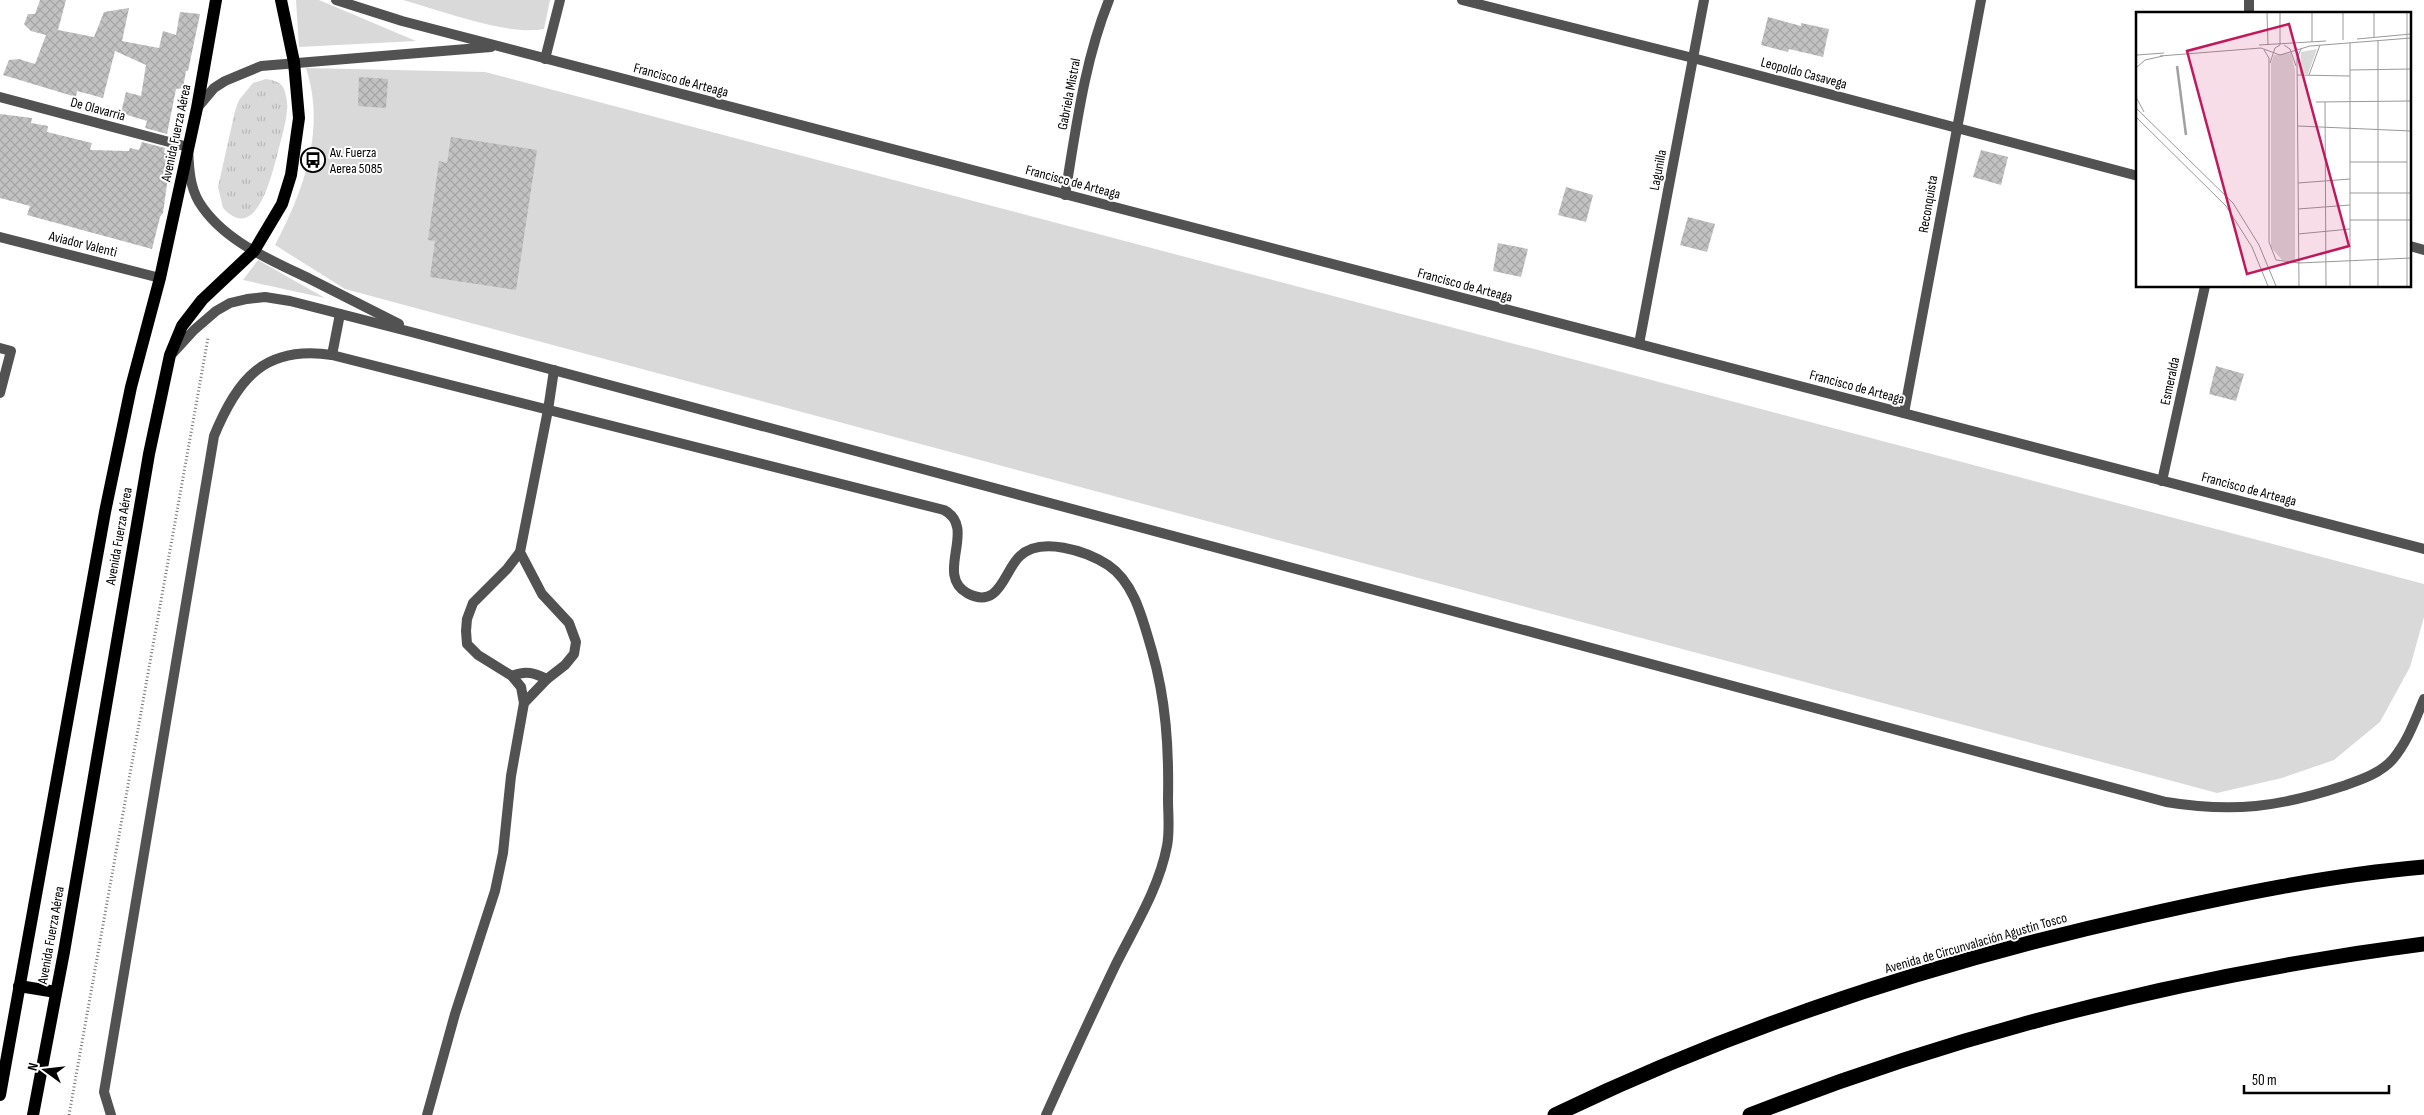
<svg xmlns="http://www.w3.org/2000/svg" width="2424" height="1115" font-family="'Sofia Sans Condensed',sans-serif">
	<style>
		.green { fill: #d9d9d9 }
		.park { fill: url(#park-tufts) }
		.building { fill: url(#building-cross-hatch) }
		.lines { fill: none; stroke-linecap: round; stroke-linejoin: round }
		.path { stroke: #747474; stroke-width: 3; stroke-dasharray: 1 2.5; stroke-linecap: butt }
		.service { stroke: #525252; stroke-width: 10 }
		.minor { stroke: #525252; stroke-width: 10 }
		.primary { stroke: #000; stroke-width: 12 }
		.motorway { stroke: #000; stroke-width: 15 }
		.labels { text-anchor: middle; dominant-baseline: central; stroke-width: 4; stroke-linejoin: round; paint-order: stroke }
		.street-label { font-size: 14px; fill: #000; stroke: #fff }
		.poi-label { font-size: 14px; fill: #000; stroke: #fff; text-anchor: start }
		.inset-river { fill: none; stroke: #a0a0a0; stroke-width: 2.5 }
		.inset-road { fill: none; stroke: #999; stroke-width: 1 }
		.view { fill: #c2185b; fill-opacity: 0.15; stroke: #c2185b; stroke-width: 2.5 }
		.inset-edge { fill: none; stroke: #000; stroke-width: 2.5 }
	</style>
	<defs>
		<pattern id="park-tufts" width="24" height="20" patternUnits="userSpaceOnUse" patternTransform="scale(1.25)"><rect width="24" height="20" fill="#d9d9d9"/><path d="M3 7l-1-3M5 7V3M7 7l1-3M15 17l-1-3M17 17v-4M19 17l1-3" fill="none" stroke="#b8b8b8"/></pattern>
		<pattern id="building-cross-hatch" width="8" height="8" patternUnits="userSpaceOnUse" patternTransform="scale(1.25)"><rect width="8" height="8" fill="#c2c2c2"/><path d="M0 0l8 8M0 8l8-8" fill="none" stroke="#a5a5a5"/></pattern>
	</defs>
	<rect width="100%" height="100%" fill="#fff"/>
	<g class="green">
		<polygon points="296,0 319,0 416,41 299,47"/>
		<path d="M403,0H550L544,29C506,36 440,10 403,0Z"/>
		<path d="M306,68L485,72L2424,584V617L2410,667L2380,722L2334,760L2282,778L2217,793L345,289L275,245C304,190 326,129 306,68Z"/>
		<polygon points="258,260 325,298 243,280"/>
	</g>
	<path class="park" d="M266,79C272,80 279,81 283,87C286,93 288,104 287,110C286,124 281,139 278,152C272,173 257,245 223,208L218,187L235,111L239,100L253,83Z"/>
	<g class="building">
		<polygon points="40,0 66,0 58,30 94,37 104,12 129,8 122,41 159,48 163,31 176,35 180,12 200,14 188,71 186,71 183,88 176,89 167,134 145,128 147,121 121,113 126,92 141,96 146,65 115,51 103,98 77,91 76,97 3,75 9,60 19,59 35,64 46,35 31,31 24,24 28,14 35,14"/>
		<polygon points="1768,17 1801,26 1801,23 1829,29 1823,57 1789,49 1788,52 1761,45"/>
		<polygon points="359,77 388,79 386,108 358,106"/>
		<polygon points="0,114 32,118 31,123 48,126 47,132 92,143 90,150 129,151 130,148 139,150 142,142 165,148 164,153 171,155 163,213 160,217 152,249 27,215 30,206 0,198"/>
		<polygon points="451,137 537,150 516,290 430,277 435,241 428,240 439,161 447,163"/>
		<polygon points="1981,150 2008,157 2001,185 1973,177"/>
		<polygon points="1566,187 1593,195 1586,222 1558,215"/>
		<polygon points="1688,217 1715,224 1707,252 1680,245"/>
		<polygon points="1498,243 1528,249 1521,277 1493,271"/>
		<polygon points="2216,366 2244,374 2236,401 2209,394"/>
	</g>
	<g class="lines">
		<polyline class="path" points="69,1115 208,338"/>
		<g class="service">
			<polyline points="0,348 11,351 0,393"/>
			<polyline points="332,355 340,314"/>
			<polyline points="520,552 507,569 473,603 467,619 466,631 467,644 478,655 512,676 521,687 524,703"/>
			<path d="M512,676C526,670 534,673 547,679"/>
			<path d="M111,1115L104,1092L214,436C238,378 265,345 332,355L944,510C978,528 934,574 967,593C1000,611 1004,570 1020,556C1041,536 1086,551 1108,565C1135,583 1143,621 1152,651C1166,700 1169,748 1168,799C1168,814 1170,831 1167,846C1159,888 1135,926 1116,964C1092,1014 1069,1064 1046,1115"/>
			<polyline points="427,1115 455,1014 495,891 503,853 511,776 524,703 547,679 565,665 574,654 576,642 569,623 542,594 520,552 548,410 554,370"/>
		</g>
		<g class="minor">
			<polyline points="336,0 402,21 2424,549"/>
			<polyline points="1462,0 1693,58 2138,176"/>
			<polyline points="2249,0 2249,14"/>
			<polyline points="545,59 560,0"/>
			<path d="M0,97L188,147C189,166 189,185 199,202C223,241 271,260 310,279C340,294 369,309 399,324"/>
			<polyline points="198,107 214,88 225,81 261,66 491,47"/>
			<path d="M1065,195C1076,129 1084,62 1109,0"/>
			<polyline points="0,237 160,278"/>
			<polyline points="2410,246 2424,250"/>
			<polyline points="1639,344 1704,0"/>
			<path d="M173,353L194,330L216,311L230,303L247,299L265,297L290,301L415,333L2166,802C2234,813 2279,807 2343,786C2360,780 2380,774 2393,759C2408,741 2415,720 2424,699"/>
			<polyline points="1904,413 1981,0"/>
			<polyline points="2162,481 2205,286"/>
		</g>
		<g class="primary">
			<polyline points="19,986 56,992"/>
			<polyline points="0,1095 105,512 131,387 160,278 197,108 216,0"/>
			<polyline points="33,1115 64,952 149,454 170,355 182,326 202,300 254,251 282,204 291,175 299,118 294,62 281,0"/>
		</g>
		<g class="motorway">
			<path d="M1555,1115C1741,1025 1940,961 2141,916C2234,895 2329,875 2424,867"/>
			<path d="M1750,1115C1967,1030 2193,974 2424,944"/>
		</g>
	</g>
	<defs>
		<symbol id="bus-ring" viewBox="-11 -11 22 22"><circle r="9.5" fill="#fff" stroke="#000" stroke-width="1.5"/><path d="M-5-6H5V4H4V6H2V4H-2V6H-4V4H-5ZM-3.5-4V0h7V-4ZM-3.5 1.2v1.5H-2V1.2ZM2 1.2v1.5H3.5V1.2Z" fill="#000"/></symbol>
	</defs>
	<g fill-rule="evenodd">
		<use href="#bus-ring" x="299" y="146" width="28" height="28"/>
	</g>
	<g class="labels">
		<g class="street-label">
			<text transform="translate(1804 73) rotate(15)">Leopoldo Casavega</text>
			<text transform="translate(681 80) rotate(15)">Francisco de Arteaga</text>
			<text transform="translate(1069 94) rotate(-79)">Gabriela Mistral</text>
			<text transform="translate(98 109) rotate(15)">De Olavarria</text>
			<text transform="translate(176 133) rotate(-78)">Avenida Fuerza Aérea</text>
			<text transform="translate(1658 170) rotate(-79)">Lagunilla</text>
			<text transform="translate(1073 182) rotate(15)">Francisco de Arteaga</text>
			<text transform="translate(1928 204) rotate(-80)">Reconquista</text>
			<text transform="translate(83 244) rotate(14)">Aviador Valenti</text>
			<text transform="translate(1465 285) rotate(15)">Francisco de Arteaga</text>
			<text transform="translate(2170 381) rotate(-78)">Esmeralda</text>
			<text transform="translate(1857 387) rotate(15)">Francisco de Arteaga</text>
			<text transform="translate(2249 489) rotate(15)">Francisco de Arteaga</text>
			<text transform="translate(119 536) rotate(-80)">Avenida Fuerza Aérea</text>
			<text transform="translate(51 935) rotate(-80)">Avenida Fuerza Aérea</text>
			<text transform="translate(1976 943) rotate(-16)">Avenida de Circunvalación Agustín Tosco</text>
		</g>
		<g class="poi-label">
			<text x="330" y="152">Av. Fuerza<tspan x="330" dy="16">Aerea 5085</tspan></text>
		</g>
	</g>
	<g transform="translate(2136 12)">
		<rect width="275" height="275" fill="#fff"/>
		<path d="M181,37L172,62H164L165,40ZM155,41L159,58V250L146,248L135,235V51L138,43Z" fill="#d9d9d9"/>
		<path class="inset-river" d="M41,54L50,123"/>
		<path class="inset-road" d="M131,1L132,33M176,1V30M207,1V28M238,25V1M221,27L275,22M242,29V274M214,31V274M123,33L190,29M148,33L154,37L160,54M128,38L133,46V230L140,248L163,251L275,246M1,43L28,41M24,44L125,36L144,43L174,34L275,26M134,51L139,36L144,33V1M0,56L9,48L27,44M214,58L275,57M161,63L214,64M173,63L184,33M0,85L8,100M180,90L275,89M189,90L190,274M0,96L97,191L123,233L140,274M0,105L90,194L116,235L132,274M162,114L275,119M214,150H271M162,171L214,167M214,181H275M162,197L214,193M214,208H275M162,222L214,217M163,274L161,46L165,37M271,274V1"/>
		<path class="view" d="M153,12L213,234L111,262L51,39Z"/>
		<rect width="275" height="275" class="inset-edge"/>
	</g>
	<g transform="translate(45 1070) rotate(285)" stroke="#ffffff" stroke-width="4" paint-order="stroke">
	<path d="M0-4L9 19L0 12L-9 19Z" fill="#000000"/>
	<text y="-8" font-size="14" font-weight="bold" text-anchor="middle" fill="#000000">N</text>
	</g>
	<path d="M2244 1085v8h145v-8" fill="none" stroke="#000000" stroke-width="2.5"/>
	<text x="2252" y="1085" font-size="15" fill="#000000" stroke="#ffffff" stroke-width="4" paint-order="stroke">50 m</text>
</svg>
